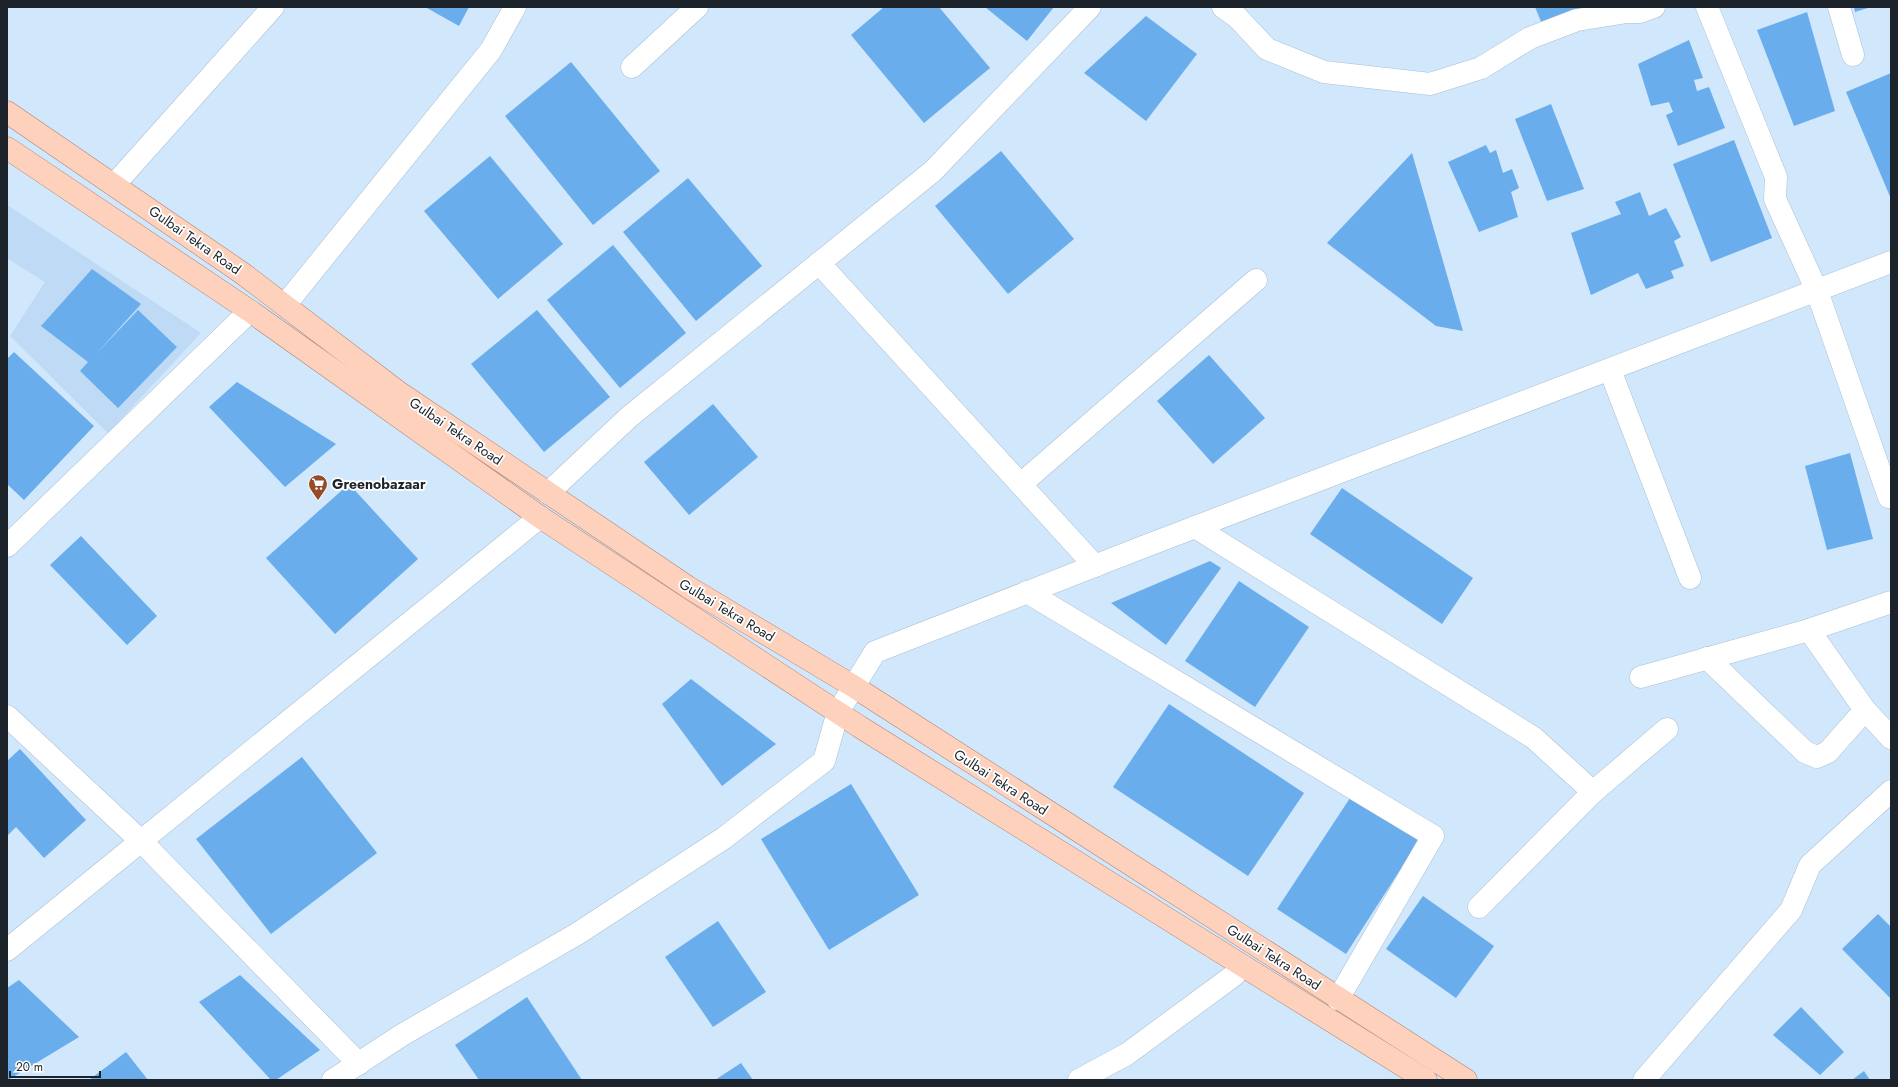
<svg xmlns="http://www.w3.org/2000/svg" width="1898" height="1087" font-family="Jost,sans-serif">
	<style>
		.built { fill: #bfdaf5 }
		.building { fill: #69aded }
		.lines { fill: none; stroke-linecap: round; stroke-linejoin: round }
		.minor-casing { stroke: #aabfd3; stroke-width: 23 }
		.major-casing { stroke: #ae816d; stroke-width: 23 }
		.minor { stroke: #fff; stroke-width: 22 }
		.major { stroke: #fed1bd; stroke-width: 22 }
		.labels { text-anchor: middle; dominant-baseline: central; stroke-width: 3.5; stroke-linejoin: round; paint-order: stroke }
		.street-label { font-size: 14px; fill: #1c232b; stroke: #fff }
		.poi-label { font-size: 14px; font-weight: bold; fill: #1c232b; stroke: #fff; text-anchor: start }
	</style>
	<rect width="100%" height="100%" fill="#d1e7fc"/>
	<polygon class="built" points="7,205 201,333 108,433 10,336 45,282 7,258"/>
	<g class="building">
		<polygon points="425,7 469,7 459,26"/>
		<polygon points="884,7 939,7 990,68 924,123 851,35"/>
		<polygon points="985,7 1054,7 1027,41"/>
		<polygon points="1535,7 1588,7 1542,24"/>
		<polygon points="1854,7 1871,7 1855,12"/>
		<polygon points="1807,12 1835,111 1794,126 1757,30"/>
		<polygon points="1146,16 1197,54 1146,121 1084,73"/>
		<polygon points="1689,40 1703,78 1694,80 1697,91 1709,87 1725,128 1678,146 1666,115 1673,112 1669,102 1651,106 1638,64"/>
		<polygon points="571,62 660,171 593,225 505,116"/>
		<polygon points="1891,73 1891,199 1846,92"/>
		<polygon points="1551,104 1584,189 1547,201 1515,119"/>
		<polygon points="1734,140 1772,238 1711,262 1673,164"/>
		<polygon points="1486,145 1490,153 1496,150 1503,173 1512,169 1519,188 1511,192 1518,217 1479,232 1448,162"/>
		<polygon points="1001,151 1074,239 1008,294 935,206"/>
		<polygon points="1412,153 1463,331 1436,326 1327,243"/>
		<polygon points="490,156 563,244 498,299 424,211"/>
		<polygon points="688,178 762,266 696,321 623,232"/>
		<polygon points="1640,192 1649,216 1666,208 1681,237 1674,241 1684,266 1671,271 1674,278 1646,289 1638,273 1591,295 1571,233 1621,214 1615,202"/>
		<polygon points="613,245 686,333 620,388 547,300"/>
		<polygon points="92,269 141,304 96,354 138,310 177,347 118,408 80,371 88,362 41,326"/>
		<polygon points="537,310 610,397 544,452 471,364"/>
		<polygon points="14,352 94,426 24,500 7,484 7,359"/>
		<polygon points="1209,355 1265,418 1213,464 1157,401"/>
		<polygon points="237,382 336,444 285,487 209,407"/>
		<polygon points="713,404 758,457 689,515 644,462"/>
		<polygon points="1850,453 1873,539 1827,550 1805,466"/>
		<polygon points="349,484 418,559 335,634 266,558"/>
		<polygon points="1342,488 1473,578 1442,624 1310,534"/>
		<polygon points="81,536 157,616 127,645 50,565"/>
		<polygon points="1210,561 1221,568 1166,645 1111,603"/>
		<polygon points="1239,581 1309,627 1255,707 1185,661"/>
		<polygon points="691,679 776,744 722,786 662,704"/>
		<polygon points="1169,704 1304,793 1248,876 1113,787"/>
		<polygon points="20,749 86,820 44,858 16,827 7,836 7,761"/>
		<polygon points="302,757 377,853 271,934 196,839"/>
		<polygon points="851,784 919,895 829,950 761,839"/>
		<polygon points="1352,795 1420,839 1346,954 1277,909"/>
		<polygon points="1423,896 1494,946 1456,998 1386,949"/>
		<polygon points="1878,914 1891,927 1891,999 1842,949"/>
		<polygon points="718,921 766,992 713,1027 665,957"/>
		<polygon points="240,975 320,1050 276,1080 271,1080 199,1002"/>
		<polygon points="19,980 79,1037 8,1080 7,988"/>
		<polygon points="527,997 582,1080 479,1080 455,1045"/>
		<polygon points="1801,1007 1844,1052 1820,1075 1773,1035"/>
		<polygon points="126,1052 148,1080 89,1080"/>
		<polygon points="741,1063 753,1080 715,1080"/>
		<polygon points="1864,1071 1870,1080 1852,1080"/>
	</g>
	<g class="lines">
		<defs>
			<g id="minor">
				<polyline points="1223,7 1237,17 1267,49 1324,72 1430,84 1481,68 1530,38 1577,20 1627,12 1640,12 1654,7"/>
				<polyline points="1707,7 1776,177 1775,199 1817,291 1889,497"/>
				<polyline points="1839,7 1853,55"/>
				<polyline points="632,67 697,7"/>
				<polyline points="114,185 273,7"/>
				<polyline points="819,263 1095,566"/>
				<polyline points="285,305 491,50 515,7"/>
				<polyline points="1610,370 1690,578"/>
				<polyline points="1021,484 1256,280"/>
				<polyline points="548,493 629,417 933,171 1090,7"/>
				<polyline points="1195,527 1534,738 1593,792 1479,907"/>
				<polyline points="7,546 250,311"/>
				<polyline points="1027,592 1433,836 1338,999"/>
				<polyline points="1891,602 1809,630 1865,710 1891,738"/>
				<polyline points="1707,658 1805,752 1817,757 1828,752 1865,710"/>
				<polyline points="1641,677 1809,630"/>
				<polyline points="7,716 141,841 359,1064"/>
				<polyline points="1593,792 1667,729"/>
				<polyline points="7,950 540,517"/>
				<polyline points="333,1080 402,1035 577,934 724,838 824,761 838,712 875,652 1143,547 1891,262"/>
				<polyline points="1079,1080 1127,1054 1233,976 1243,966"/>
				<polyline points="1644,1080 1791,910 1810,865 1891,791"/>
			</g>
			<g id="major">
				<polyline points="7,112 242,273 397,391 688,587 853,686 1466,1080"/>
				<polyline points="7,148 250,311 540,517 860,727 1426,1080"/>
			</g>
		</defs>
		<use href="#minor" class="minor-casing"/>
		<use href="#major" class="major-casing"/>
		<use href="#minor" class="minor"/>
		<use href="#major" class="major"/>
	</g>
	<defs>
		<symbol id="supermarket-pin" viewBox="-11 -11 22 30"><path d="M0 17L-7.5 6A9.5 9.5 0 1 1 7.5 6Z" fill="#944c29" stroke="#fff"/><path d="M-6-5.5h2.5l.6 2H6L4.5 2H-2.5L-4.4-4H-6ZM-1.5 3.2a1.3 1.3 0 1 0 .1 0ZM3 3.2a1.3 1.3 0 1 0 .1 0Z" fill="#fff"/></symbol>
	</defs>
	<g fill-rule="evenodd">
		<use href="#supermarket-pin" x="307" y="473" width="22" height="30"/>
	</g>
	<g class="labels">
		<g class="street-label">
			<text transform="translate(195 240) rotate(35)">Gulbai Tekra Road</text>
			<text transform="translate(456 431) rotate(34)">Gulbai Tekra Road</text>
			<text transform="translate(727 610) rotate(31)">Gulbai Tekra Road</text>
			<text transform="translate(1001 782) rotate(33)">Gulbai Tekra Road</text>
			<text transform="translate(1274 957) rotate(33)">Gulbai Tekra Road</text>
		</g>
		<g class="poi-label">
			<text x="332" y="484">Greenobazaar</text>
		</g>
	</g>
	<rect width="1898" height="1087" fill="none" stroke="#1c232b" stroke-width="16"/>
	<path d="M10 1071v6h90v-6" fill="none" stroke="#1c232b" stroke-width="2"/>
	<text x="16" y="1071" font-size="12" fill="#1c232b" stroke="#ffffff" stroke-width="3" paint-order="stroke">20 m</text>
</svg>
